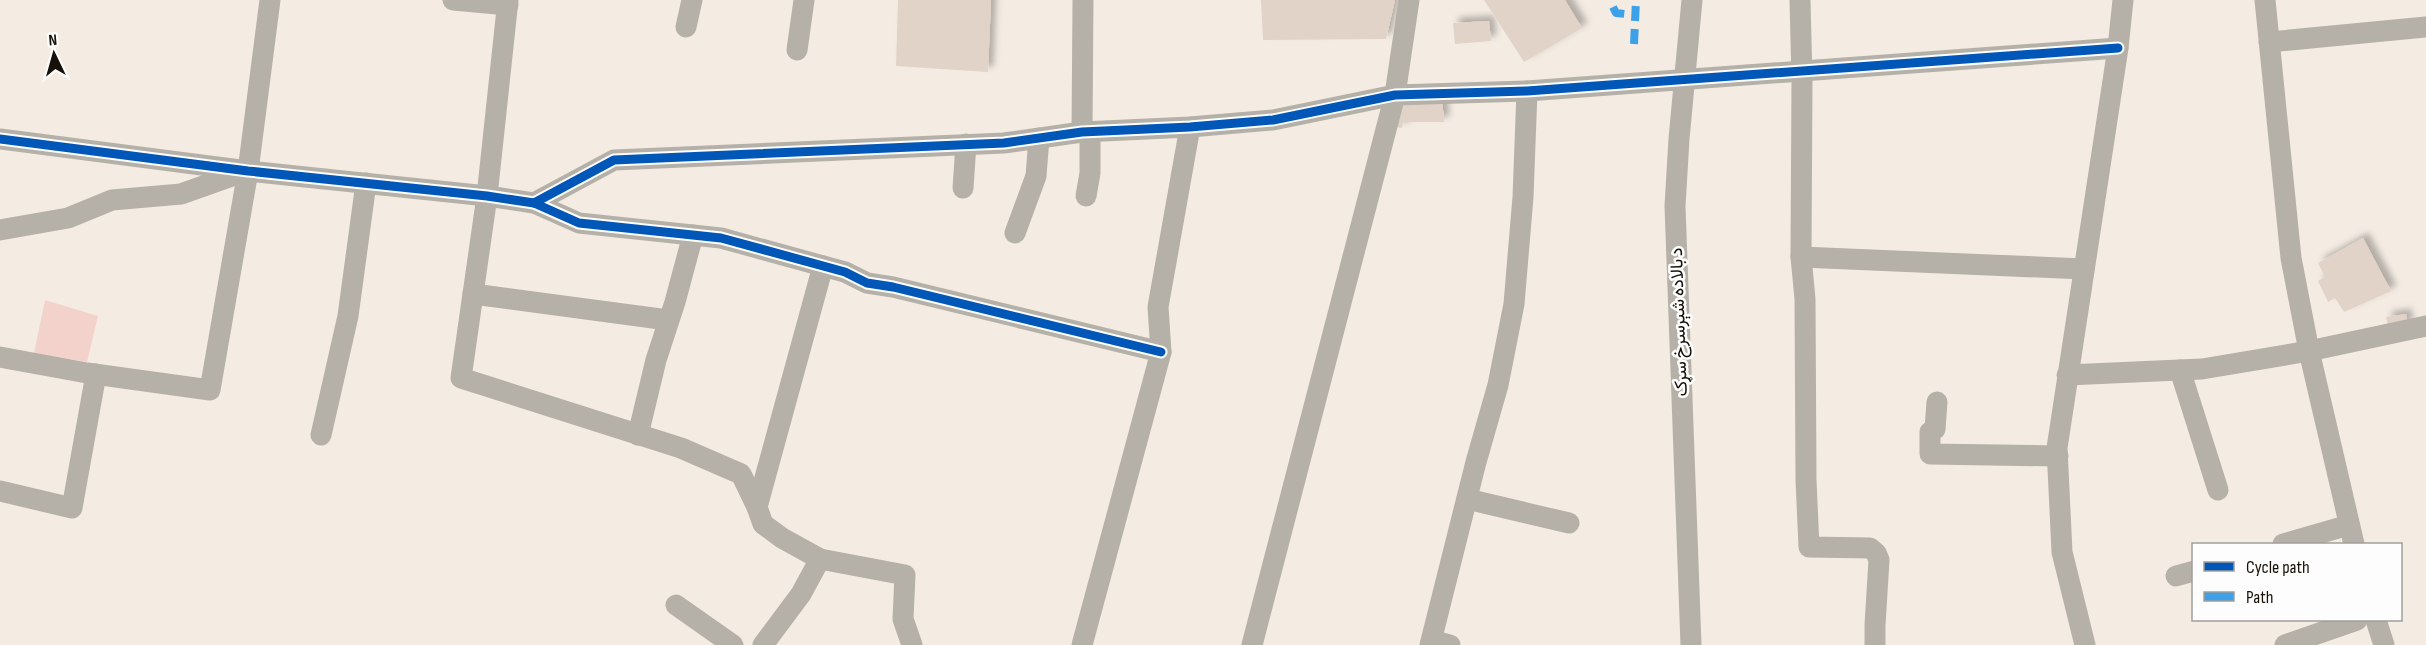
<svg xmlns="http://www.w3.org/2000/svg" width="2426" height="645" font-family="'Sofia Sans Condensed',Vazirmatn,sans-serif">
	<style>
		.grass { fill: #f3d2cb }
		.building { fill: #e2d3c8; filter: url(#shadow) }
		.lines { fill: none; stroke-linecap: round; stroke-linejoin: round }
		.street { stroke: #b5b1a8; stroke-width: 21 }
		.quiet { stroke: #3da1e9; stroke-width: 8; stroke-dasharray: 15 8; stroke-linecap: butt }
		.cycleway-casing { stroke: #fdfdfd; stroke-width: 13 }
		.cycleway { stroke: #0057b8; stroke-width: 9 }
		.labels { text-anchor: middle; dominant-baseline: central; stroke-width: 5; stroke-linejoin: round; paint-order: stroke }
		.street-label { font-size: 18px; fill: #161009; stroke: #fdfdfd }
	</style>
	<defs>
		<filter id="shadow"><feDropShadow dx="5.5" dy="-5.5" stdDeviation="3" flood-color="#0004"/></filter>
	</defs>
	<rect width="100%" height="100%" fill="#f4ece3"/>
	<polygon class="grass" points="45,300 98,316 87,362 34,353"/>
	<g class="building">
		<polygon points="898,0 991,0 988,72 896,66"/>
		<polygon points="1261,0 1395,0 1386,39 1263,40"/>
		<polygon points="1484,0 1565,0 1582,28 1524,62"/>
		<polygon points="1489,21 1491,41 1455,44 1453,23"/>
		<polygon points="1442,97 1444,122 1403,122 1402,128 1395,127 1397,101"/>
		<polygon points="2363,238 2391,291 2344,312 2335,298 2328,302 2318,281 2325,277 2318,263"/>
		<polygon points="2406,314 2408,326 2389,330 2386,317"/>
	</g>
	<g class="lines">
		<g class="street">
			<polyline points="453,0 508,5"/>
			<polyline points="508,0 487,196 461,378 681,448 741,474 757,507 763,524 782,538 820,559 905,575 903,619 912,645"/>
			<polyline points="1800,0 1802,80 1801,257 1805,299 1806,480 1809,547 1870,548 1876,553 1879,560 1875,625 1875,645"/>
			<polyline points="2265,0 2291,258 2309,351 2354,544"/>
			<polyline points="686,27 692,0"/>
			<polyline points="2269,42 2426,27"/>
			<polyline points="797,50 804,0"/>
			<polyline points="1082,132 1083,0"/>
			<polyline points="0,139 248,171 487,196 534,203 579,223 721,238 845,272 867,283 893,287 1161,352"/>
			<polyline points="963,188 966,144"/>
			<polyline points="1086,196 1090,173 1090,132"/>
			<polyline points="534,203 614,160 1004,143 1082,132 1190,127 1273,120 1395,95 1527,91 2118,48"/>
			<polyline points="0,230 68,218 112,200 181,194 243,172"/>
			<polyline points="1015,233 1036,176 1039,138"/>
			<polyline points="1801,257 2084,269"/>
			<polyline points="473,294 668,320"/>
			<polyline points="0,357 87,373 210,390 248,171 270,0"/>
			<polyline points="2180,370 2218,490"/>
			<polyline points="2067,375 2202,369 2309,351 2426,326"/>
			<polyline points="1937,402 1935,429 1930,432 1930,454 2058,456"/>
			<polyline points="321,435 348,316 366,183"/>
			<polyline points="638,435 656,360 675,302 693,235"/>
			<polyline points="0,491 72,508 96,374"/>
			<polyline points="1467,499 1569,523"/>
			<polyline points="757,507 823,266"/>
			<polyline points="2283,544 2349,525"/>
			<polyline points="2176,576 2194,571"/>
			<polyline points="676,605 733,645"/>
			<polyline points="2376,620 2384,645"/>
			<polyline points="1432,640 1450,645"/>
			<polyline points="763,645 801,594 820,559"/>
			<polyline points="1082,645 1161,352 1158,307 1190,127"/>
			<polyline points="1252,645 1395,95 1409,0"/>
			<polyline points="1430,645 1476,462 1498,385 1514,304 1523,197 1527,91"/>
			<polyline points="1691,645 1675,206 1679,139 1692,0"/>
			<polyline points="2085,645 2062,552 2057,448 2118,48 2123,0"/>
			<polyline points="2285,645 2357,620"/>
		</g>
		<g class="quiet">
			<polyline points="1613,7 1616,13 1635,15"/>
			<polyline points="1634,44 1636,0"/>
		</g>
		<defs>
			<g id="cycleway">
				<polyline points="0,139 248,171 487,196 534,203 579,223 721,238 845,272 867,283 893,287 1161,352"/>
				<polyline points="534,203 614,160 1004,143 1082,132 1190,127 1273,120 1395,95 1527,91 2118,48"/>
			</g>
		</defs>
		<use href="#cycleway" class="cycleway-casing"/>
		<use href="#cycleway" class="cycleway"/>
	</g>
	<g class="labels">
		<g class="street-label">
			<text transform="translate(1679 322) rotate(-92)">د بالاده شېرسرخ سړک</text>
		</g>
	</g>
	<rect x="2192" y="543" width="210" height="78" fill="#fdfdfd" stroke="#a19e9b" stroke-width="1.5"/>
	<rect x="2204" y="562" width="30" height="9" fill="#0057b8" stroke="#a19e9b" stroke-width="1.5"/>
	<text x="2246" y="573" font-size="18" fill="#161009">Cycle path</text>
	<rect x="2204" y="592" width="30" height="9" fill="#3da1e9" stroke="#a19e9b" stroke-width="1.5"/>
	<text x="2246" y="603" font-size="18" fill="#161009">Path</text>
	<g transform="translate(54 54) rotate(355)" stroke="#fdfdfd" stroke-width="4.5" paint-order="stroke">
	<path d="M0-4.5L10 22L0 15L-10 22Z" fill="#161009"/>
	<text y="-9" font-size="16" font-weight="bold" text-anchor="middle" fill="#161009">N</text>
	</g>
</svg>
